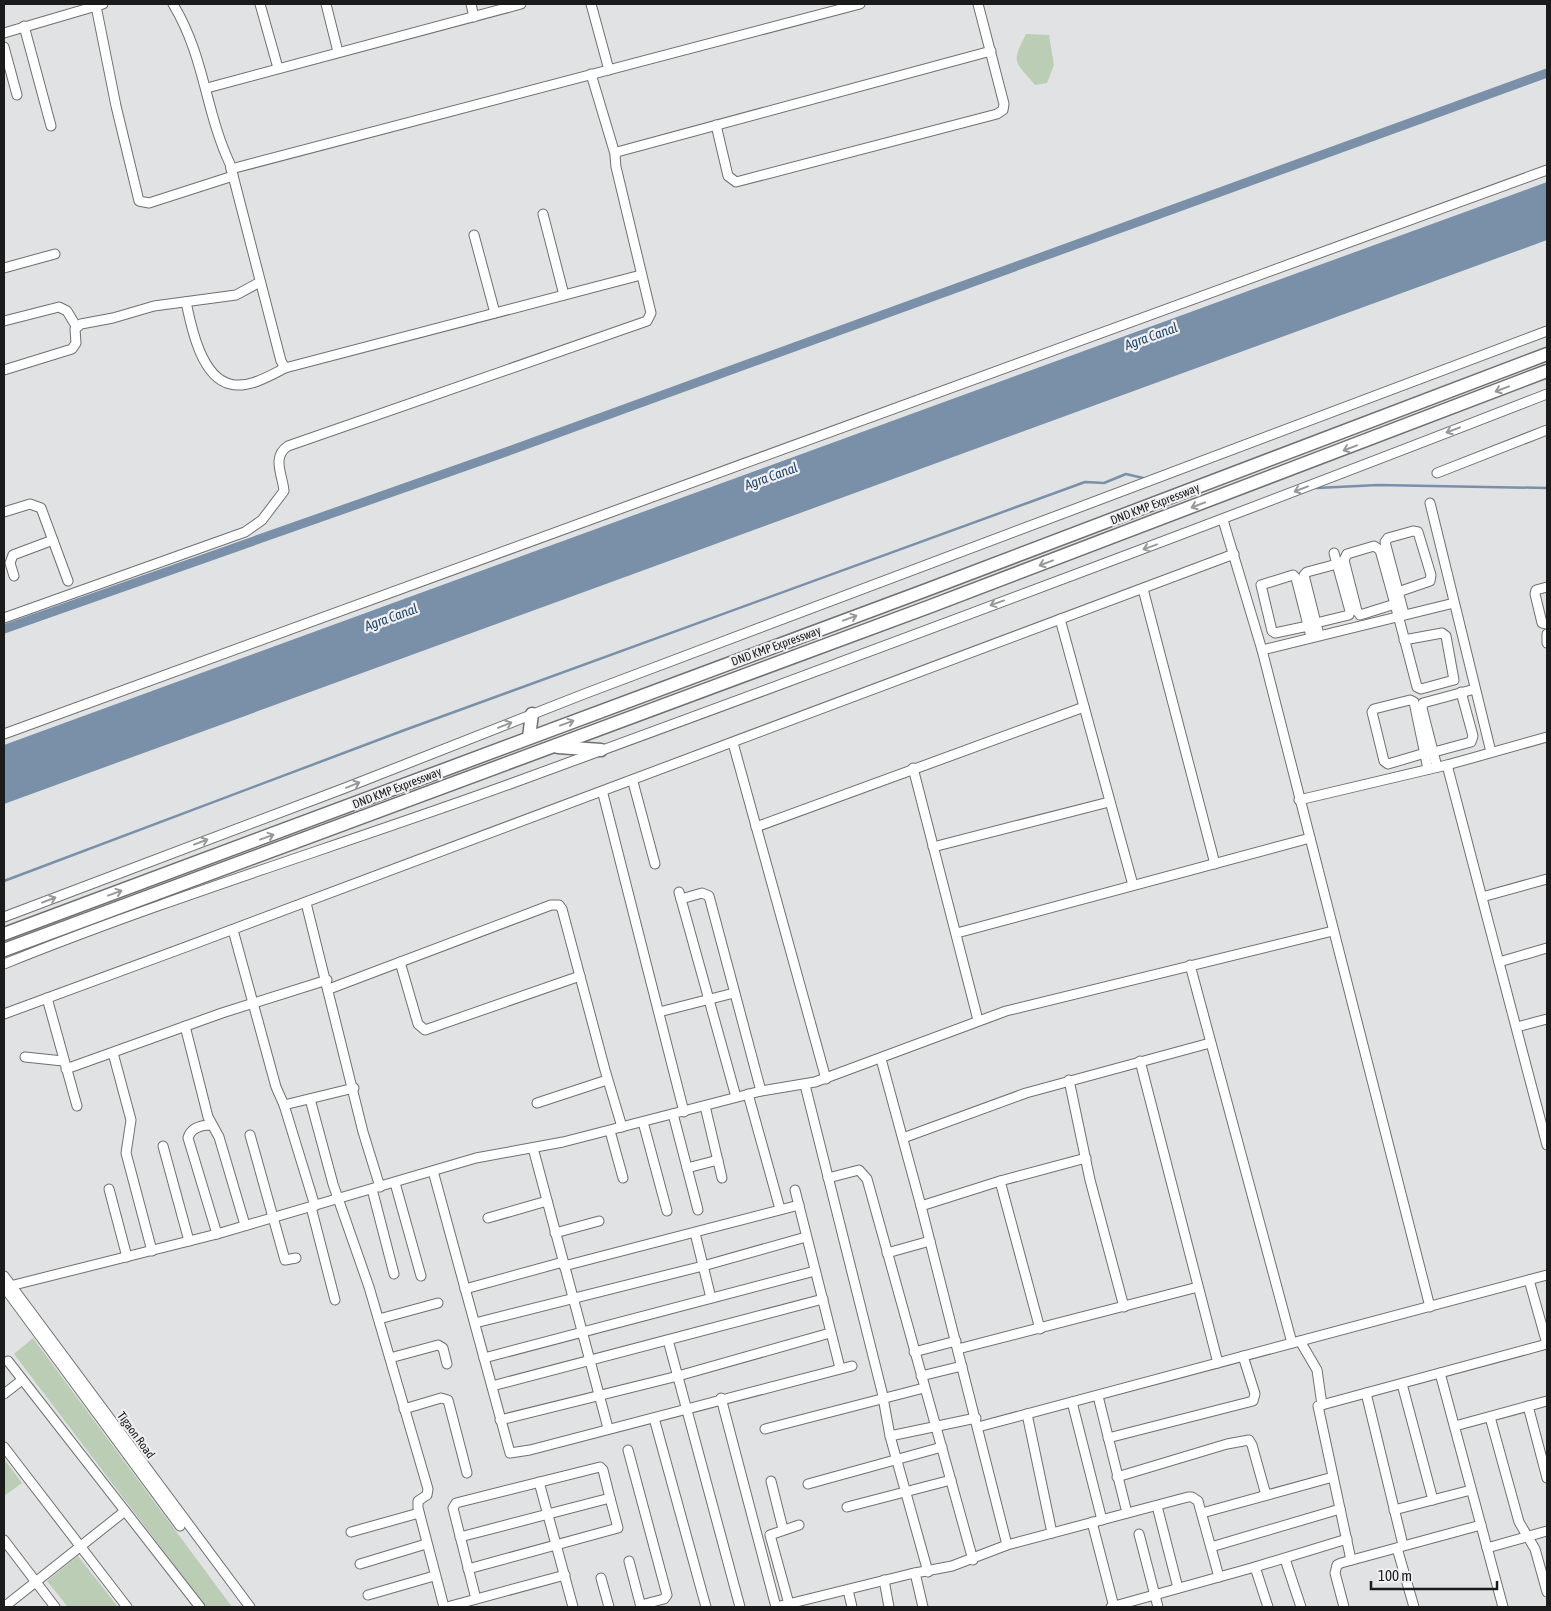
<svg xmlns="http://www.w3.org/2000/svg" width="1551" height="1611" font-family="'Asap Condensed',sans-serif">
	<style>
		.green { fill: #bccdb6 }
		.water { fill: #7990a8 }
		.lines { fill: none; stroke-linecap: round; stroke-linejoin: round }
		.stream { stroke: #7990a8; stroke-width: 2.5 }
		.canal { stroke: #7990a8; stroke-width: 9 }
		.minor-casing { stroke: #707072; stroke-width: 11 }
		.highway-casing { stroke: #707072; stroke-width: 15 }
		.minor { stroke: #fff; stroke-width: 9 }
		.highway { stroke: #fff; stroke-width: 12 }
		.oneway { stroke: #989899 }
		.labels { text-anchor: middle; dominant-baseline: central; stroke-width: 4.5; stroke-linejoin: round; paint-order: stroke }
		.street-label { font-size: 12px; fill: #1b1b1c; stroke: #efeff1 }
		.water-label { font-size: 14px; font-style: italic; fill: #23486c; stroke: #efeff1 }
	</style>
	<rect width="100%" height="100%" fill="#e1e2e4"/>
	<g class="green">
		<path d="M1026,34L1049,35L1054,65L1047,83L1035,85C1014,60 1011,64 1026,34Z"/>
		<polygon points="33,1338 232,1607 206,1607 14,1354"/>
		<polygon points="4,1459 22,1483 4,1496"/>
		<polygon points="78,1556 118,1607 68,1607 47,1581"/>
	</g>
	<polygon class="water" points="1547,182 1547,240 4,804 4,745"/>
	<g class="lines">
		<g class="stream">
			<polyline points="1317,488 1378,485 1547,488"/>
			<polyline points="4,881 402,731 1085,482 1104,483 1126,474 1143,478"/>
		</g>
		<polyline class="canal" points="4,629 506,452 1547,73"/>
		<defs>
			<g id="minor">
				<path d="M173,4C205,57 205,111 230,164L281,361L285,368L641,275"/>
				<polyline points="260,4 278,68"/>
				<polyline points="326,4 338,52"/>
				<polyline points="471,4 474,17"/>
				<polyline points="591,4 609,70"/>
				<polyline points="96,6 116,106 139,201 149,203 233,176"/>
				<polyline points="24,26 51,126"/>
				<polyline points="4,33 103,4"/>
				<polyline points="4,47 17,95"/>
				<polyline points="591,74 615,154"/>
				<polyline points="207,88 521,4"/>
				<polyline points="716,125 728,176 736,182 997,114 1003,110 1004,104 978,4"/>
				<polyline points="231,169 860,4"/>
				<polyline points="543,214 564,295"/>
				<polyline points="474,235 495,313"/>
				<polyline points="4,268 55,254"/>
				<path d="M186,302C191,326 201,377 230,384C248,389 269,376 285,368"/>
				<polyline points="4,321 59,307 67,311 76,326"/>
				<polyline points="4,370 72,349 76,343 75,329 81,324 113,318 154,306 236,295 260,282"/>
				<polyline points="1437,473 1547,430"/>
				<polyline points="1430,503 1491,752"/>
				<polyline points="4,512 30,504 41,508 68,581"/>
				<polyline points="1223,520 1262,650 1430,1307"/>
				<polyline points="14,576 10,563 13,555 53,540"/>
				<polyline points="1547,587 1536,590 1535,594 1542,623 1547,624"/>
				<polyline points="1143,589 1215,864"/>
				<polyline points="1398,592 1430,581 1431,575 1418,532 1413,531 1388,538 1385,542 1404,614"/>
				<path d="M1395,604L1360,615L1357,611L1344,560L1347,554L1374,546L1380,550C1393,596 1405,641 1417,687L1421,689L1454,680L1446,636L1442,633L1404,640"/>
				<path d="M4,618L245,532L262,520L284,491C283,476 271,457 288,446L647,321L651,313L616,167L615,156L617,152L991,51"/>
				<polyline points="1060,619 1133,885"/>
				<polyline points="1316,623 1349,615 1350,611 1337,564"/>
				<polyline points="1308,626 1275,633 1272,631 1261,585 1293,575 1296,578 1311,637"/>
				<polyline points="1547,634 1547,643"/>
				<polyline points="1319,635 1304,575 1307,572 1337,564 1334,553"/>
				<polyline points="1262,650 1454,603"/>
				<polyline points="4,734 1547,170"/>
				<polyline points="733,743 826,1079"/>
				<polyline points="1434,752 1471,742 1473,736 1461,692"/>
				<polyline points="1425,753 1388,764 1384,761 1372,712 1374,709 1410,700 1414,702 1428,769"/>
				<polyline points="1447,765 1547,1145"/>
				<polyline points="1437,767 1422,708 1423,703 1475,689"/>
				<polyline points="913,768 978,1020"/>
				<polyline points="633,782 655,864"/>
				<polyline points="603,794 684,1112"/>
				<polyline points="1299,800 1447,765 1547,737"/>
				<polyline points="756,827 1084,707"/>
				<polyline points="933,847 1109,802"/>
				<polyline points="679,892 736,1097"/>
				<polyline points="1482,897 1547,879"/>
				<polyline points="681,899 702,893 709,896 761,1091"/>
				<polyline points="306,903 363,1132 380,1187"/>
				<polyline points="4,917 345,788 584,694 1547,331"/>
				<polyline points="233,930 276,1087 284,1105 315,1206"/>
				<polyline points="957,933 1310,838"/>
				<polyline points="400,962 418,1024 425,1030 580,976"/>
				<polyline points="1499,962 1547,948"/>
				<path d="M4,964C170,897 342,845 510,784C857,657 1203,528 1547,394"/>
				<polyline points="1190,965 1292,1343"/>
				<polyline points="329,989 551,905 559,905 562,909 605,1070 622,1127"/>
				<polyline points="47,998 77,1106"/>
				<polyline points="659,1012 734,993"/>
				<path d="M4,1014C415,863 825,709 1234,554"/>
				<polyline points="185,1026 208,1117 219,1137 245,1225"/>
				<polyline points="1517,1027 1547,1019"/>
				<polyline points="113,1053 131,1120 126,1153 152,1251"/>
				<polyline points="25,1057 63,1061"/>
				<polyline points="881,1059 921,1206 1007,1545"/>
				<polyline points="1140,1061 1218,1363"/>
				<polyline points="66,1069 222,1013 327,980"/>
				<polyline points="1069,1080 1090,1180 1124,1307"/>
				<polyline points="805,1085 882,1392 890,1436 928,1572"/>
				<polyline points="748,1094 780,1209"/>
				<polyline points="310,1099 333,1184 369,1287 428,1489 427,1495 418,1501 418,1508 444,1607"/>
				<polyline points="537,1103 607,1080"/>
				<polyline points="284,1105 354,1088"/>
				<polyline points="705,1106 722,1178"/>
				<polyline points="673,1114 698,1210"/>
				<polyline points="643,1122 667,1211"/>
				<path d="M212,1125C202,1125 191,1127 188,1138L217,1234"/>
				<polyline points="610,1131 623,1178"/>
				<polyline points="250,1135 285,1260 296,1258"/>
				<polyline points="903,1138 1026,1093 1210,1043"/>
				<polyline points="163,1146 189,1241"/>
				<polyline points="533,1148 608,1428"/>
				<polyline points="687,1168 718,1160"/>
				<polyline points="433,1171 510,1453 530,1450 852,1366"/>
				<polyline points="828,1178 859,1170 867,1179 973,1560"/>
				<polyline points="1000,1181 1040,1329"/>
				<polyline points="395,1183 421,1276"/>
				<polyline points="109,1189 127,1257"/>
				<polyline points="372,1189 394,1274"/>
				<polyline points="795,1190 840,1368"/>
				<polyline points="921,1206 1000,1181 1086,1158"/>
				<polyline points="311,1207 335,1300"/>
				<polyline points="488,1218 547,1201"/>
				<polyline points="555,1233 599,1221"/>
				<polyline points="695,1233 711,1298"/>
				<polyline points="887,1253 930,1241"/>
				<polyline points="564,1266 799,1205"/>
				<polyline points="4,1276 250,1607"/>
				<polyline points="1529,1280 1547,1344"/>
				<polyline points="10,1286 217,1234 476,1158 563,1142 761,1091 815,1082 1006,1011 1333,931"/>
				<polyline points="4,1287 180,1526"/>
				<polyline points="465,1289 563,1262"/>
				<polyline points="379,1319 438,1303"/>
				<polyline points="475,1323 703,1266 806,1237"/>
				<polyline points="668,1340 740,1607"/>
				<polyline points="1300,1341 1317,1370 1322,1405"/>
				<polyline points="958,1349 1198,1287"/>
				<polyline points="914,1352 956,1341"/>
				<polyline points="390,1358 438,1345 443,1348 447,1364"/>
				<polyline points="484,1358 815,1271"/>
				<polyline points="8,1361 200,1607"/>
				<polyline points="1440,1373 1503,1607"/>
				<polyline points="921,1376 962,1366"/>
				<polyline points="1402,1384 1433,1500"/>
				<polyline points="492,1386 823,1299"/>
				<polyline points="1366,1393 1403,1545"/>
				<polyline points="4,1394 22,1380"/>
				<polyline points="1098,1396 1127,1513"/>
				<polyline points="721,1398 776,1607 910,1574 952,1566 1007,1545 1188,1497 1192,1497 1198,1501 1219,1577"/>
				<polyline points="1072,1402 1102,1520"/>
				<polyline points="1528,1406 1547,1478"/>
				<polyline points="404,1409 441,1398 448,1400 467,1473"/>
				<polyline points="1027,1414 1052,1533"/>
				<polyline points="1490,1417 1519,1522 1535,1549 1547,1592"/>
				<polyline points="654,1418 706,1607"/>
				<polyline points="500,1420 678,1376 830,1333"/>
				<polyline points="1455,1426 1547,1401"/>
				<polyline points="978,1427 1547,1275"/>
				<polyline points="765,1429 924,1388"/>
				<polyline points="890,1436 976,1418"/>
				<polyline points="1108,1438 1253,1401 1255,1394 1243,1356"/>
				<polyline points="4,1447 127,1607"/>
				<polyline points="628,1450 667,1595 664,1599 641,1605"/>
				<polyline points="1117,1477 1227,1444 1249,1440 1252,1445 1266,1495"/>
				<polyline points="771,1481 783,1529"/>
				<polyline points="539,1482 573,1607"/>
				<polyline points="808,1484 942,1447"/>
				<polyline points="1157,1506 1178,1588"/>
				<polyline points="847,1507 951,1480"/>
				<polyline points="1394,1510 1471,1490"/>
				<polyline points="1202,1513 1333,1477"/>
				<polyline points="1092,1522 1114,1607"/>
				<polyline points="351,1532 419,1513"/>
				<polyline points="1139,1534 1158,1607"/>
				<polyline points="460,1537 610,1498 618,1528 468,1569"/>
				<polyline points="4,1540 55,1607"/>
				<polyline points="1211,1547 1340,1509"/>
				<polyline points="1397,1548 1414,1607"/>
				<polyline points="1487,1548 1547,1531"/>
				<polyline points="1285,1559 1301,1607"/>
				<polyline points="1351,1560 1318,1406 1547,1344"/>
				<polyline points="629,1561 641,1607"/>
				<polyline points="360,1564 426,1544"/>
				<polyline points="1255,1567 1268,1607"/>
				<polyline points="915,1573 923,1607"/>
				<polyline points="601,1578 609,1607"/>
				<polyline points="884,1580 889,1607"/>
				<polyline points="848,1590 852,1607"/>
				<polyline points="368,1595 434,1576"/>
				<polyline points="476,1599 453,1508 456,1503 600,1467 603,1470 610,1498"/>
				<polyline points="789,1604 770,1535 799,1525"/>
				<polyline points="4,1607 125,1511"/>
				<polyline points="447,1607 565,1575"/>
				<polyline points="1111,1607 1255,1567 1347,1539"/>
				<polyline points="1344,1607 1335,1573 1337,1565 1341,1563 1481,1525"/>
			</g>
			<g id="highway">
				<polyline points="529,737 532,714"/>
				<polyline points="558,747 601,750"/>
				<polyline points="4,934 929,589 1547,354"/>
				<polyline points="4,950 931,606 1547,371"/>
			</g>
		</defs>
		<use href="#minor" class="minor-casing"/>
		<use href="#highway" class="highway-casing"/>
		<use href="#minor" class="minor"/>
		<use href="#highway" class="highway"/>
	</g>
	<defs><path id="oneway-shaft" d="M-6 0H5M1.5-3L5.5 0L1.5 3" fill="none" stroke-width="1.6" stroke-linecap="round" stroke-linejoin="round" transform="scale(1.25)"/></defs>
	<g class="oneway">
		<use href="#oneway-shaft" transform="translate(1502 389) rotate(159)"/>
		<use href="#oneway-shaft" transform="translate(1453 430) rotate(159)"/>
		<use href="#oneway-shaft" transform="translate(1350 448) rotate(159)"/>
		<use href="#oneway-shaft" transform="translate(1301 489) rotate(159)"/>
		<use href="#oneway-shaft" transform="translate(1198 505) rotate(159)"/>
		<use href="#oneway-shaft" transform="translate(1150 547) rotate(160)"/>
		<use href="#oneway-shaft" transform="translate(1046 563) rotate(159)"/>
		<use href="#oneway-shaft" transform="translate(997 603) rotate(160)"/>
		<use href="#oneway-shaft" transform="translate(850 618) rotate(-20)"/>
		<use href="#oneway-shaft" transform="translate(567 723) rotate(-20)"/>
		<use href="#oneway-shaft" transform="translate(505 725) rotate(-22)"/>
		<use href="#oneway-shaft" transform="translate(353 785) rotate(-22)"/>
		<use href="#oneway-shaft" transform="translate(267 837) rotate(-20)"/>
		<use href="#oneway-shaft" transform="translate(201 842) rotate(-21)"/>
		<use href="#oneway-shaft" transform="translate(115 893) rotate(-20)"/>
		<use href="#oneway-shaft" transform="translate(49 900) rotate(-21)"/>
	</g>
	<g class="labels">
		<g class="street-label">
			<text transform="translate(1155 504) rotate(-21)">DND KMP Expressway</text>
			<text transform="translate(776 646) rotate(-20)">DND KMP Expressway</text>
			<text transform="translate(397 788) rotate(-21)">DND KMP Expressway</text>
			<text transform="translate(136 1435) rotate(54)">Tigaon Road</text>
		</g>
		<g class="water-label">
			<text transform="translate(1151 336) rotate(-20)">Agra Canal</text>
			<text transform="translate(771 476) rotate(-20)">Agra Canal</text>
			<text transform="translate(391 617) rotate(-20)">Agra Canal</text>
		</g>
	</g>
	<rect width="1551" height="1611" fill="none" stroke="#1b1b1c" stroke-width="10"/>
	<path d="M1371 1581v8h126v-8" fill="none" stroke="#1b1b1c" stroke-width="2.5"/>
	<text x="1378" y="1581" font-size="15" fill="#1b1b1c" stroke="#efeff1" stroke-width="4" paint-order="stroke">100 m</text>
</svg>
